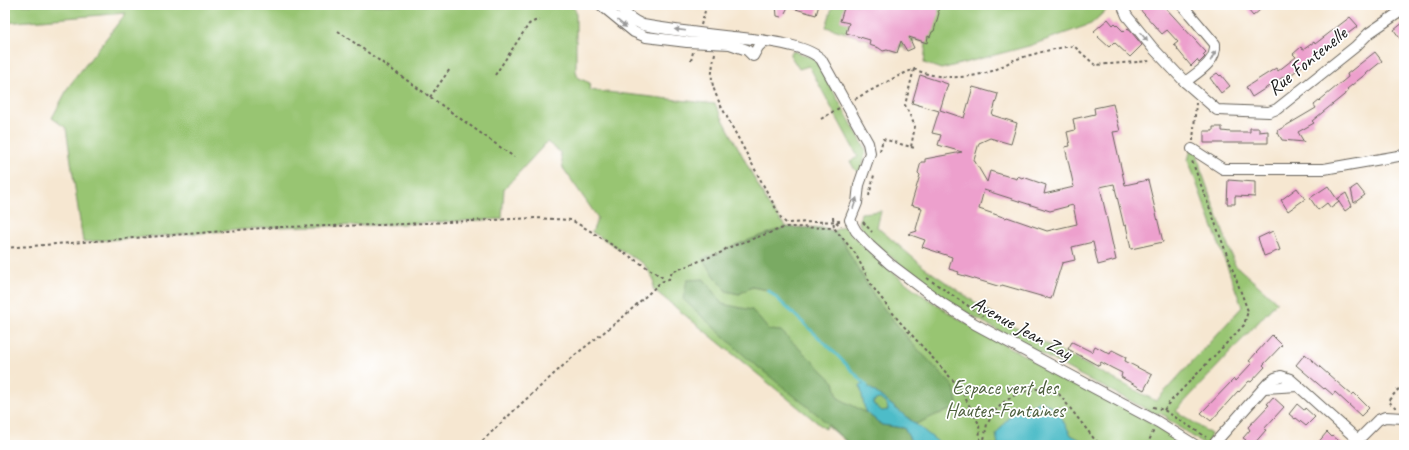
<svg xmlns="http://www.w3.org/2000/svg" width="1409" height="450" font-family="Caveat,sans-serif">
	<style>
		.green { fill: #98c572; stroke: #5a7047 }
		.forest { fill: #7aaa64; stroke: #4b6340 }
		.water { fill: #4ebcc8; stroke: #356c72; fill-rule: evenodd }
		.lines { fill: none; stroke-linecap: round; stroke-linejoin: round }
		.stream { stroke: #4ebcc8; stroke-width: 3 }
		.building { fill: #eda0cd; fill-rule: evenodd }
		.minor-casing { stroke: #68635b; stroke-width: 12 }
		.path { stroke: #68635b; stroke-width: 2; stroke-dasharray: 3 3; stroke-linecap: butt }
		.minor { stroke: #fff; stroke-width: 10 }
		.oneway { fill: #999 }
		.labels { text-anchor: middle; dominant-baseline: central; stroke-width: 3.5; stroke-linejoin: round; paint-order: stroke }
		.street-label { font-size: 20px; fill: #1c1c1c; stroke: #fff }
		.park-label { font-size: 20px; fill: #4e603e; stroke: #fff }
	</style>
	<rect width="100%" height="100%" fill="#fff"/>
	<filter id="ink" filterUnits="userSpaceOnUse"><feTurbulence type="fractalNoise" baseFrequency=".025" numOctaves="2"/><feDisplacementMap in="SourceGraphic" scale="8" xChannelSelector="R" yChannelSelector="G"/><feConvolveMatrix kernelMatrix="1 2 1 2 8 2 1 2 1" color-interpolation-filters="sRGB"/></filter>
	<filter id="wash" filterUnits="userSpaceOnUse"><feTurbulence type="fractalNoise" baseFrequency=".012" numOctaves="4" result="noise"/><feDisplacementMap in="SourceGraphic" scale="16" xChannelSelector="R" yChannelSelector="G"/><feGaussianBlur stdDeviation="0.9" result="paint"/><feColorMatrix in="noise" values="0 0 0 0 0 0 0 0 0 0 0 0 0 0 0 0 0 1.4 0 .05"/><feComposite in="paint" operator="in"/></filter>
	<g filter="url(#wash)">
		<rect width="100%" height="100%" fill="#f6e7d1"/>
		<g class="green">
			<path d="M5,5H571L576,11V71L578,78L590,83L589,90L715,104L768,204L786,227L727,248L722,252L703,259L726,291L739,294L752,287L768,290L829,347L939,414L957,408L910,341L876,299L851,257L843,241L833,231L844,226C925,317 1037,358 1140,416C1156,425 1171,435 1186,445H850L827,425L825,429L653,289L654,280L644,264L592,232L598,218L563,168L560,152L547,142L504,189L502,219L382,225L277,227L83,242L66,128L52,118L69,86L126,13L5,23Z"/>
			<polygon points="833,5 1112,5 1091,24 1029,46 941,69 924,63 926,43 914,39 912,44 914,48 907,51 905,48 900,46 897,53 887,50 883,51 880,48 869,45 870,40 826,27"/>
			<polygon points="793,51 815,59 859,137 866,150 861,172 855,170 850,161 858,157 809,66 799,69 790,55 790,53"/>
			<polygon points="1196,146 1201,170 1235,265 1277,302 1176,411 1211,434 1208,442 1205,445 1167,419 1167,417 1159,413 1156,414 1080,375 990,326 959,308 926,286 871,240 861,228 859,223 861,213 881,211 877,227 925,268 1001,320 1156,401 1242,307 1188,160 1191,149"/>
		</g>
		<g class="forest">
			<polygon points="786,227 825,228 833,231 838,235 843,241 851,257 876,299 910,341 954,387 958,408 938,414 916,424 865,384 829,347 768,290 752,287 739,294 726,291 702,259 722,252 727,248"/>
			<polygon points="704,279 722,304 752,310 769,330 781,331 834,382 838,398 867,413 882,425 904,428 913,445 850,445 818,415 747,358 683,299 687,280"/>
		</g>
		<g class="water">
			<path d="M865,384L942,445H913L904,428L882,425L867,413L864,406L860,385ZM880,399L887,405L888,410L882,411L873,404L875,400Z"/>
			<path d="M1041,401L1057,410L1071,435L1090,445H998L996,434L1009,417L1016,409C1020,409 1025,409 1029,407C1034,405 1036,402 1041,401Z"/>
		</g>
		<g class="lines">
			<polyline class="stream" points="768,290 829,347 867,386"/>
		</g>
		<g id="blocks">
			<g class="building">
				<polygon points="776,5 789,5 785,13 781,17 777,16"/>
				<polygon points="790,5 819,5 816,15 789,7"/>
				<polygon points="845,5 932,5 939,7 938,11 939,13 934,31 932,32 930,37 928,36 927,43 909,37 914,48 907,51 901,41 897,53 887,50 883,51 879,48 869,45 870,40 846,33 849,23 840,21"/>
				<polygon points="1136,5 1163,5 1206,52 1203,55 1205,57 1199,63 1197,60 1191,66 1177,49 1178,48 1174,45 1178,42 1167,30 1162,34"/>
				<polygon points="1244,5 1256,5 1260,10 1253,16"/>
				<polygon points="1350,17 1358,26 1329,48 1328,46 1292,74 1291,72 1252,97 1246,87 1276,68 1278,71 1296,57 1293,54 1301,47 1303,50 1314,42 1315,44"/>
				<polygon points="1108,19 1113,25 1115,23 1124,32 1128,28 1142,45 1130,57 1114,42 1109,47 1098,37 1099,36 1094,31"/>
				<polygon points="1404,22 1404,44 1394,30"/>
				<polygon points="1375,52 1382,61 1347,89 1349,91 1312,121 1314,123 1298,132 1304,142 1282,140 1277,131 1316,108 1314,105 1348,77 1347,74"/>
				<polygon points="1217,73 1220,76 1221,75 1230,86 1221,93 1210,78"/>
				<path d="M920,75L948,84L940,110L964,118L973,87L998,94L992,115L1017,123L1011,144L990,138L979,143L974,160L987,182L990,171L1017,179L1018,176L1022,178L1023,177L1046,185L1044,194L1074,187L1065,147L1070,146L1067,132L1075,130L1073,119L1095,114L1094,108L1113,104L1120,131L1113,132L1125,185L1148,180L1163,242L1131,249L1126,225L1124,226L1114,184L1100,187L1116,260L1098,265L1093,242L1072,247L1075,260L1062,263L1051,299L1002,285L1001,287L958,274L959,272L949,269L952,257L922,247L925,240L908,234L917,231L916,229L922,208L911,205L920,175L918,173L921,162H925V159L962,152L938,145L941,135L932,133L939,111L912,103ZM984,190L1050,211L1073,205L1077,224L1047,231L1007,217L1006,218L979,209Z"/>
				<polygon points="1213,127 1222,127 1222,131 1231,132 1250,132 1250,128 1259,128 1259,132 1268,131 1268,143 1204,143 1204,131 1213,131"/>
				<polygon points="1228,180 1255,182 1255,197 1235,196 1235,204 1227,204"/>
				<polygon points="1357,185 1365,195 1354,203 1351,189"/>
				<polygon points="1328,186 1339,202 1331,208 1327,203 1318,210 1310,198"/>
				<polygon points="1297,188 1305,199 1288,211 1281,200"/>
				<polygon points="1346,193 1352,206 1345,211 1337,199"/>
				<polygon points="1273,231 1280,250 1264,256 1258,238"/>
				<polygon points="1272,335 1282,345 1263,365 1265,367 1251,382 1249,381 1239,392 1238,391 1211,421 1201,413 1234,379 1235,381 1252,363 1249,361"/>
				<polygon points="1072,342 1092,352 1095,346 1110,354 1112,350 1126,357 1125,361 1152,375 1144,390 1121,377 1122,373 1112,368 1101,362 1099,366 1068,349"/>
				<polygon points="1305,354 1352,395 1354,393 1369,408 1361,416 1335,392 1333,395 1325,388 1324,389 1296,365"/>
				<polygon points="1273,397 1284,407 1264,429 1266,430 1253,445 1242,445 1246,440 1243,438 1250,430 1248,427 1269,405 1267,404"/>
				<polygon points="1297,404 1304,410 1305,408 1315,417 1306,426 1296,418 1295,419 1289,414"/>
				<polygon points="1327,432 1332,437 1333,436 1344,445 1316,445"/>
			</g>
		</g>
	</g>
	<g filter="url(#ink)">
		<use href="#blocks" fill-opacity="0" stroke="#68635b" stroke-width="1"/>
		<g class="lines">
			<defs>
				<g id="minor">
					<polyline points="601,5 634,32 646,37 687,42 730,44 747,50 753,56 758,47 764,41"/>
					<path d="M619,5C625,15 632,20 643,25C670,30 697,33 724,36C749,39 803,42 821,59L868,143L870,153L859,185L857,203L850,220L856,231L870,246L890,264L943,304L975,324L1036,357L1158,422L1195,445"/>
					<polyline points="1125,5 1124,9 1127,16 1152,47 1185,82 1217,110 1269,112 1277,109 1355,47 1369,33 1404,9"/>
					<path d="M1182,5L1215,44C1217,62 1198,72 1185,82"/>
					<polyline points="1192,149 1223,169 1324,169 1404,155"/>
					<polyline points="1264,388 1298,386"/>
					<polyline points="1358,440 1378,420 1385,417 1404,418"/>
					<polyline points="1213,445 1268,383 1275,378 1281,376 1290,379 1298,386 1358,440 1360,445"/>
				</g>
			</defs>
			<use href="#minor" class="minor-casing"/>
			<g class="path">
				<polyline points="701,25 705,11"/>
				<polyline points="338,31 514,157"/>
				<path d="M715,53C710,79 710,82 721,106L781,218L786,223L842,221"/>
				<polyline points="691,61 693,52"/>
				<polyline points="495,75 529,24 535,21 540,20"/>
				<polyline points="430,97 450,69"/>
				<path d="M855,99L894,78L914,69C937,80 968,79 992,71C1000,68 1007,63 1014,60C1033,54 1054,48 1074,46L1095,65L1151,61"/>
				<polyline points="821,119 839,108"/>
				<polyline points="1193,141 1196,103"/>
				<polyline points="911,147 915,148"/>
				<polyline points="880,151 883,139 911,147 915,126 905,105 914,69"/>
				<polyline points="869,196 874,175"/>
				<polyline points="833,217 834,228 855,253 872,286 899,321 960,388 979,424 980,439 983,442"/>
				<polyline points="836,222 841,226"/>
				<polyline points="863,222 872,232"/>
				<polyline points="5,248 277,227 382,225 535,218 571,220 592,232 665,279"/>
				<polyline points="927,278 983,316"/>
				<polyline points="1153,407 1164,410 1206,437"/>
				<polyline points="1396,408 1388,401 1404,383"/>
				<polyline points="1164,410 1168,404 1244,325 1248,311 1192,161"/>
				<polyline points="478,445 522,403 575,355 622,318 661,282 669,279 672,272 722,252 727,248 786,227 834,228"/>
				<polyline points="983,445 987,424 996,410 1004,402 1018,393 1036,389 1047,389 1059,394 1095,440 1103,445"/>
				<polyline points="1147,445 1154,430"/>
			</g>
			<use href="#minor" class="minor"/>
		</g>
		<defs><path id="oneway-solid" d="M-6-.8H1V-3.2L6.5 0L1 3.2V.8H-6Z"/></defs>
		<g class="oneway">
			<use href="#oneway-solid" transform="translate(622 24) rotate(39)"/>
			<use href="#oneway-solid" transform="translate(680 30) rotate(-173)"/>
			<use href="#oneway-solid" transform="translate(1144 37) rotate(50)"/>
			<use href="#oneway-solid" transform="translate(1213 56) rotate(-62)"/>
			<use href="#oneway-solid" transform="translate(855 203) rotate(-71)"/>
		</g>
	</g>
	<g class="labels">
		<g class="street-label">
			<text transform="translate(1307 61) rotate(-39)">Rue Fontenelle</text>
			<text transform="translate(1022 328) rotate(29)">Avenue Jean Zay</text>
		</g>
		<g class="park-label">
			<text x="1005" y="387">Espace vert des<tspan x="1005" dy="23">Hautes-Fontaines</tspan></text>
		</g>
	</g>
	<rect width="1409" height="450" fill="none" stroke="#fff" stroke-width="20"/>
</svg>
